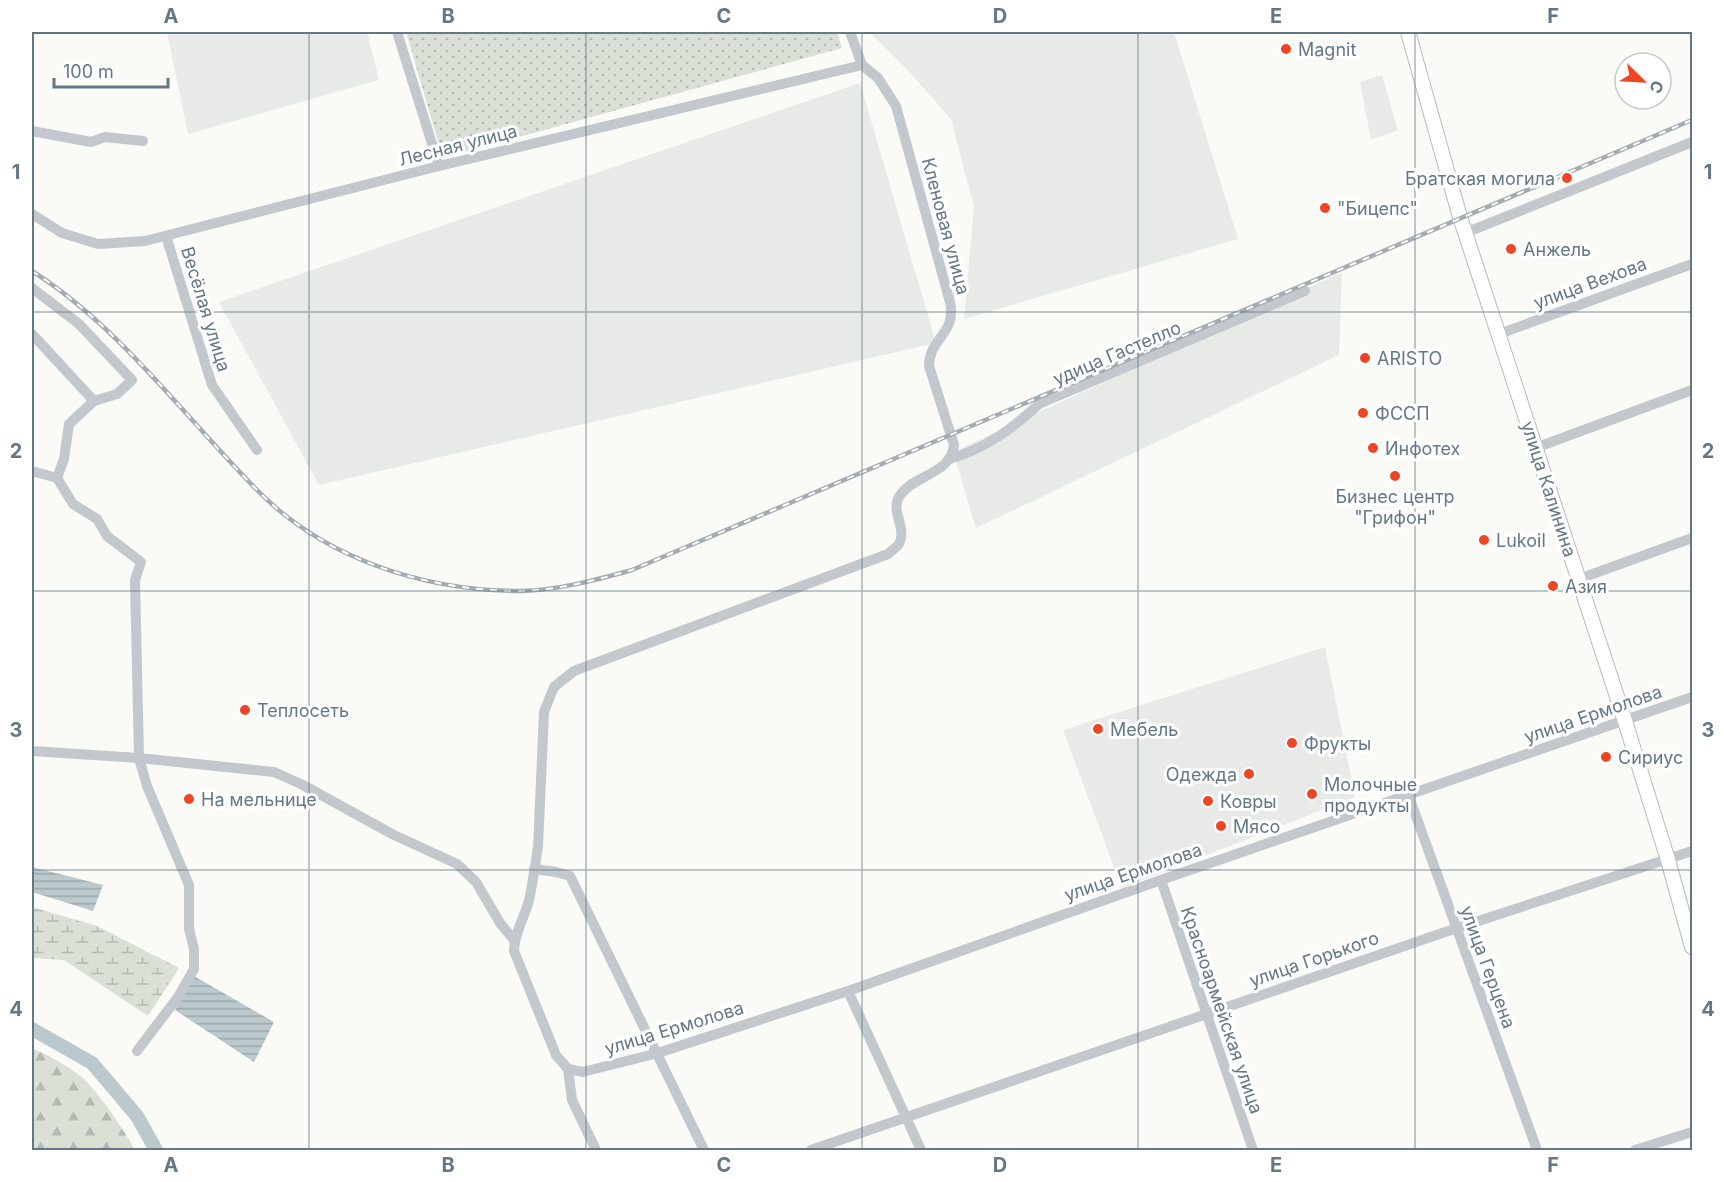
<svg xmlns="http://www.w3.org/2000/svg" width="1724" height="1182" font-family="Inter,sans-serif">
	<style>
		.built { fill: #e8eae8 }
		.forest { fill: url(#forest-firs) }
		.wetland { fill: url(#wetland-marsh) }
		.park { fill: url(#park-dots) }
		.water { fill: url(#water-rules) }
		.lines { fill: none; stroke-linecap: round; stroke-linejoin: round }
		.river { stroke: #bbc9cc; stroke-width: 14 }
		.major-casing { stroke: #b6bcc0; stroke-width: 16 }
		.minor { stroke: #c3c8cc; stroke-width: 10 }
		.major { stroke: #fff; stroke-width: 14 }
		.rail-casing { stroke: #a4acb2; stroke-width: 4.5 }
		.rail { stroke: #fff; stroke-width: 2; stroke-dasharray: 7; stroke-linecap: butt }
		.grid { fill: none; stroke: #637884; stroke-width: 1.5; stroke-opacity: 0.55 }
		.poi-dot { fill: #ed4624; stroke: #fff; stroke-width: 2 }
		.labels { text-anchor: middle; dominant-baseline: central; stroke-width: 6; stroke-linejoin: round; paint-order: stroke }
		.poi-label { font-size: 18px; fill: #637884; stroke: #fff; text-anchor: start }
		.street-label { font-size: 18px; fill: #637884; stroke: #fff }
		.neatline { fill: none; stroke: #637884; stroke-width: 2 }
		.grid-label { font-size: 20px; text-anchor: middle; font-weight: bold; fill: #637884 }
	</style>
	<defs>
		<pattern id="forest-firs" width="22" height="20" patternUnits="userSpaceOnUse" patternTransform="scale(1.5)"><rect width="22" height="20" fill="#dae0d6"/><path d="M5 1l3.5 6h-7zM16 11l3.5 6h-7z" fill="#b4bab3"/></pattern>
		<pattern id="wetland-marsh" width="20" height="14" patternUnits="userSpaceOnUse" patternTransform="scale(1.5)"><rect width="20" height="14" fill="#dae0d6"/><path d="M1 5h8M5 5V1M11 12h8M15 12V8" fill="none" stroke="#b4bab3"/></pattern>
		<pattern id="park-dots" width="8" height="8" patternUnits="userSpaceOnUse" patternTransform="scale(1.5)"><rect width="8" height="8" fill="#dae0d6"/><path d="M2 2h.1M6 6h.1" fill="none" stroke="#b4bab3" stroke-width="1.8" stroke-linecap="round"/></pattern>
		<pattern id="water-rules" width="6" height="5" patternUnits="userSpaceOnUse" patternTransform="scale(1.5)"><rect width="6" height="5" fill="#bbc9cc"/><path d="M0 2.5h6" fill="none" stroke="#9ca8ab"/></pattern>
	</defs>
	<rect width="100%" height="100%" fill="#fafaf7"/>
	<g class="built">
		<polygon points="167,32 367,32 379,80 188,134"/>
		<polygon points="871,32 1174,32 1238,239 964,319 974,207 951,119 912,75 873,36"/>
		<polygon points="1382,75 1398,130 1371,140 1360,82"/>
		<polygon points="860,83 936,343 319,485 219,302"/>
		<polygon points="1342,272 1339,355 976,528 953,452"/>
		<polygon points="1325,647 1355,797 1122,888 1063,730"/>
	</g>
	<path class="forest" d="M32,1048C48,1055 74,1069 87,1082C105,1102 122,1127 135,1150H32Z"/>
	<polygon class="wetland" points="32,907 97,926 179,968 148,1016 64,960 32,958"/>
	<polygon class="park" points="406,32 837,32 842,48 443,158"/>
	<g class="water">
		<polygon points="32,867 103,885 93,911 32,892"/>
		<polygon points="194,976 274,1022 254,1062 175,1010"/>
	</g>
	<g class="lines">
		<polyline class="river" points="32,1029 92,1063 137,1116 156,1150"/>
		<defs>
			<polyline id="major" points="1408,32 1460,217 1625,721 1668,860 1692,947"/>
		</defs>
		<use href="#major" class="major-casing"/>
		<g class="minor">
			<polyline points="397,32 439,166"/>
			<path d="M850,32L862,65L878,78L896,106L950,302C957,334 929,338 929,366L954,445C951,474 916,474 901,494C888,510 908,527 899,544C897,547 891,551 888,554L574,671L554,687L544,712L538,847C535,865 533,883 529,900C525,917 514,933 514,951L556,1055L568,1069L583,1072L658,1053L848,991L1161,880L1692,697"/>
			<polyline points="32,131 91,142 105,137 143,141"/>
			<polyline points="32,214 62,233 98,244 145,241 439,166 862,65"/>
			<polyline points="1465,233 1692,142"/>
			<polyline points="166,236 212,385 257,450"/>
			<polyline points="32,288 79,324 132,380 117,394 94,401 69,424 64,459 57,478"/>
			<polyline points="32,334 94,401"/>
			<polyline points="1499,334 1692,264"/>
			<polyline points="1535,448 1692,390"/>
			<path d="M949,459C985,449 1012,429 1039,404L1305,291"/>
			<polyline points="32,471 57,478"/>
			<polyline points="57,478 73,504 97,519 107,536 141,562 135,580 139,758 147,786 189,885 189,929 194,949 194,969 178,997 137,1051"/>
			<polyline points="1579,579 1692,538"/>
			<polyline points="32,751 139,758 274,772 303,785 392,834 457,864 476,882 500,923 514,940"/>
			<polyline points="1408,794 1537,1150"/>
			<polyline points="534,869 556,872 570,876 704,1150"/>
			<polyline points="1161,880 1253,1150"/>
			<polyline points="848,991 921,1150"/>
			<polyline points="568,1069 572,1100 596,1150"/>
			<polyline points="811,1150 1457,928 1692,851"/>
			<polyline points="1635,1150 1692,1132"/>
		</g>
		<use href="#major" class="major"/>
		<defs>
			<path id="rail" d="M32,271C120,327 183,415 256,489C324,559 424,591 521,591C559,590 596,580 632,570L1692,120"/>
		</defs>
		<use href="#rail" class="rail-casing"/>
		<use href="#rail" class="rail"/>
	</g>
	<path class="grid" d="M309,32V1150M586,32V1150M862,32V1150M1138,32V1150M1415,32V1150M32,312H1692M32,591H1692M32,870H1692"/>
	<g class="poi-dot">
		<circle cx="1286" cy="49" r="6"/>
		<circle cx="1567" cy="178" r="6"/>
		<circle cx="1325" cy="208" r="6"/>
		<circle cx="1511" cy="249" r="6"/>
		<circle cx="1365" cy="358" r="6"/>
		<circle cx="1363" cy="413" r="6"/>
		<circle cx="1373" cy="448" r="6"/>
		<circle cx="1395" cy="476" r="6"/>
		<circle cx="1484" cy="540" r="6"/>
		<circle cx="1553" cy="586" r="6"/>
		<circle cx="245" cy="710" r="6"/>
		<circle cx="1098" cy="729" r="6"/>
		<circle cx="1292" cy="743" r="6"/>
		<circle cx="1606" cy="757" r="6"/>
		<circle cx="1249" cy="774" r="6"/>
		<circle cx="1312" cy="794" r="6"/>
		<circle cx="189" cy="799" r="6"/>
		<circle cx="1208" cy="801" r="6"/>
		<circle cx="1221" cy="826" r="6"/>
	</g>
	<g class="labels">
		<g class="poi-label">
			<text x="1298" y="49">Magnit</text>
			<text x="1555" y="178" text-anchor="end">Братская могила</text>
			<text x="1337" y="208">"Бицепс"</text>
			<text x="1523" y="249">Анжель</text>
			<text x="1377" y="358">ARISTO</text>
			<text x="1375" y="413">ФССП</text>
			<text x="1385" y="448">Инфотех</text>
			<text x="1395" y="496" text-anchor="middle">Бизнес центр<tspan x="1395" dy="21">"Грифон"</tspan></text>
			<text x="1496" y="540">Lukoil</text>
			<text x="1565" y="586">Азия</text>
			<text x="257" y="710">Теплосеть</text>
			<text x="1110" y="729">Мебель</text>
			<text x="1304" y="743">Фрукты</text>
			<text x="1618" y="757">Сириус</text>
			<text x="1237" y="774" text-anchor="end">Одежда</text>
			<text x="1324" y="784">Молочные<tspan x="1324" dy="21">продукты</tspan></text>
			<text x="201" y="799">На мельнице</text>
			<text x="1220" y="801">Ковры</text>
			<text x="1233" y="826">Мясо</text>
		</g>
		<g class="street-label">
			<text transform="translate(458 145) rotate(-14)">Лесная улица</text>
			<text transform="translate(946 226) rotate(75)">Кленовая улица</text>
			<text transform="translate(1590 283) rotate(-20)">улица Вехова</text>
			<text transform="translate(206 309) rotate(73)">Весёлая улица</text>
			<text transform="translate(1117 353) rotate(-23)">удица Гастелло</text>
			<text transform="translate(1549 489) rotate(72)">улица Калинина</text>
			<text transform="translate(1593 714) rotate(-19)">улица Ермолова</text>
			<text transform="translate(1133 872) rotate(-19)">улица Ермолова</text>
			<text transform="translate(1314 959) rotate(-19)">улица Горького</text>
			<text transform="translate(1488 967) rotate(70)">улица Герцена</text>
			<text transform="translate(1222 1010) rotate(71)">Красноармейская улица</text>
			<text transform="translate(674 1028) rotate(-17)">улица Ермолова</text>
		</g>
	</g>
	<rect width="1724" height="1182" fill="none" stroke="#ffffff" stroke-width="66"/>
	<g transform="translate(1643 81) rotate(114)"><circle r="28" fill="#ffffff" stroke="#c1c9ce" stroke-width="1.5"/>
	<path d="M0-4.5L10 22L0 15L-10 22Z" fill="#ed4624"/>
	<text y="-9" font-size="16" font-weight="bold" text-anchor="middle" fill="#637884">С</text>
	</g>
	<path d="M54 78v9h114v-9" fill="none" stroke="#637884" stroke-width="3"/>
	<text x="63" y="78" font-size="18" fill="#637884" stroke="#ffffff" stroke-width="4.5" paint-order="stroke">100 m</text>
	<rect x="33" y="33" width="1658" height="1116" class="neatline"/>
	<g class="grid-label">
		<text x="171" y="23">A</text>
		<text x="448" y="23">B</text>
		<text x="724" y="23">C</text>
		<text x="1000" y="23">D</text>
		<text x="1276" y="23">E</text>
		<text x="1553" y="23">F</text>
		<text x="16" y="179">1</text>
		<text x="1708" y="179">1</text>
		<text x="16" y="458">2</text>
		<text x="1708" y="458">2</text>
		<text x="16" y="737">3</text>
		<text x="1708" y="737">3</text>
		<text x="16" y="1016">4</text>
		<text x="1708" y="1016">4</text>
		<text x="171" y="1172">A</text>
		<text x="448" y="1172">B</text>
		<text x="724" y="1172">C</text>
		<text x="1000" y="1172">D</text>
		<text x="1276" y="1172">E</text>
		<text x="1553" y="1172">F</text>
	</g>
</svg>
